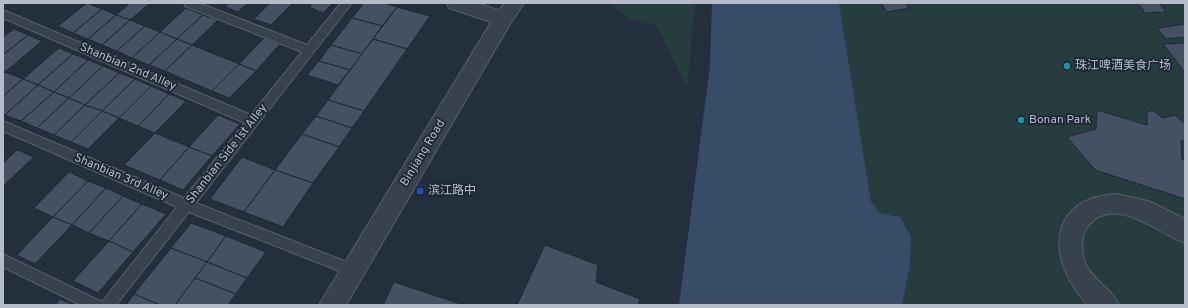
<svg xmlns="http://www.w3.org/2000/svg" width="1188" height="308" font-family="Overpass,'Noto Sans SC',sans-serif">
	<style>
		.green { fill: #263c3f }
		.water { fill: #394c67 }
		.building { fill: #455162; stroke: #1f2835 }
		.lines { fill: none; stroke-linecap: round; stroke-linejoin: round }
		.service-casing { stroke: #565f6c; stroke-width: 2 }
		.minor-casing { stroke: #565f6c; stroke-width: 2 }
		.tertiary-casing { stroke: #565f6c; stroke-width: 2 }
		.service { fill: #38414e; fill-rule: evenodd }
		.minor { fill: #38414e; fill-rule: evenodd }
		.tertiary { fill: #38414e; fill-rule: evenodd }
		.culture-dot { fill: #0f9aa8; stroke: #1d2633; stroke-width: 1.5 }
		.transit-dot { fill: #1a4fb4; stroke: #1d2633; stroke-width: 1.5 }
		.labels { text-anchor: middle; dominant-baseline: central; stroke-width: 3.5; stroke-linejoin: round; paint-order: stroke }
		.poi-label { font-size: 12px; fill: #b4bcc9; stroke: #1d2633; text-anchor: start }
		.street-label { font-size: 12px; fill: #b4bcc9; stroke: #1d2633 }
	</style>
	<rect width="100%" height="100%" fill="#242f3e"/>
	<g class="green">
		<polygon points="611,3 695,3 687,87 657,26 627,18"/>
		<polygon points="839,3 1185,3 1185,305 902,305 910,265 900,217 880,213 871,202"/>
	</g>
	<polygon class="water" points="712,3 839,3 871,202 880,213 900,217 911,237 910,265 902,305 679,305 710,66"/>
	<g class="building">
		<polygon points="87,3 102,9 73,33 58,26"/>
		<polygon points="130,3 150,3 130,20 116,15"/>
		<polygon points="229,3 248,3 238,12 225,7"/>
		<polygon points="270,3 293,3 271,25 254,19"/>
		<polygon points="313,3 333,3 323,13 309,7"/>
		<polygon points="364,3 384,3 397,7 382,26 352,18"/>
		<polygon points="881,3 905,3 909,8 887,12"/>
		<polygon points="1138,3 1159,3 1166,12 1145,13"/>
		<polygon points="397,7 430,16 407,49 373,39"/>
		<polygon points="186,8 203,15 177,39 160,32"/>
		<polygon points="102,9 116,15 88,39 73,33"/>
		<polygon points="116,15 130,20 102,45 88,39"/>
		<polygon points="203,15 218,20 192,45 177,39"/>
		<polygon points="352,18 382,26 362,54 331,45"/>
		<polygon points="130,20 145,26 117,51 102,45"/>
		<polygon points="1185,24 1185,37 1166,39 1157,28"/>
		<polygon points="145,26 160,32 132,58 117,51"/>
		<polygon points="14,29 28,35 3,55 3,37"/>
		<polygon points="160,32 177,39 149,65 132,58"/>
		<polygon points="28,35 42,41 5,72 3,71 3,55"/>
		<polygon points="264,38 280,44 256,71 239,64"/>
		<polygon points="177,39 192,45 165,71 149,65"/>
		<polygon points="373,39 407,49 364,111 328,100"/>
		<polygon points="1185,43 1185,72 1163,44"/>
		<polygon points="192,45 239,64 212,91 165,71"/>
		<polygon points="331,45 362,54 350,70 319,61"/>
		<polygon points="59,48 73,54 38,85 23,79"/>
		<polygon points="73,54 88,60 54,92 38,85"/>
		<polygon points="88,60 103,66 69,98 54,92"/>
		<polygon points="319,61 350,70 338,85 307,75"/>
		<polygon points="239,64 256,71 229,98 212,91"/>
		<polygon points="103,66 119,73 85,105 69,98"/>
		<polygon points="5,72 23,79 3,96 3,74"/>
		<polygon points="119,73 135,79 102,111 85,105"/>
		<polygon points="23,79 38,85 5,115 3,114 3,96"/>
		<polygon points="135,79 151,86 119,118 102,111"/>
		<polygon points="38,85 54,92 21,121 5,115"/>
		<polygon points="151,86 169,94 138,126 119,118"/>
		<polygon points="54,92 69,98 37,128 21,121"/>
		<polygon points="169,94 186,101 155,133 138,126"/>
		<polygon points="69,98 85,105 54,135 37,128"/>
		<polygon points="328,100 364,111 352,128 316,116"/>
		<polygon points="85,105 102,111 71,142 54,135"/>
		<polygon points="1097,110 1147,125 1147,112 1153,110 1162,118 1175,115 1185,124 1185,140 1181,141 1182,159 1185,161 1185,199 1095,170 1067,137 1096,129"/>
		<polygon points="102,111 119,118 88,149 71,142"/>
		<polygon points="218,115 240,124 212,156 189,147"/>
		<polygon points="316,116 352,128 339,147 302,134"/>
		<polygon points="155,133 189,147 160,180 124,165"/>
		<polygon points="302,134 339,147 313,183 275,170"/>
		<polygon points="189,147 212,156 183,190 160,180"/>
		<polygon points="17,150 34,157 3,186 3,163"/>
		<polygon points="242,157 275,170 244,212 210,199"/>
		<polygon points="275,170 313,183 283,227 244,212"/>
		<polygon points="69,172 88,181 53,217 34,208"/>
		<polygon points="88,181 106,188 72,225 53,217"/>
		<polygon points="106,188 123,196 89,233 72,225"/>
		<polygon points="123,196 142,204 109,241 89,233"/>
		<polygon points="142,204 166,214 133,252 109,241"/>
		<polygon points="53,217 72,225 35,264 17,255"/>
		<polygon points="191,223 226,236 207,262 171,248"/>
		<polygon points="226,236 266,252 247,278 207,262"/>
		<polygon points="109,241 133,252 98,293 73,281"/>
		<polygon points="545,245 598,265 596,282 640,299 638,305 517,305"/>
		<polygon points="171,248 207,262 175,305 160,305 134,294"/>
		<polygon points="207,262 247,278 236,294 195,278"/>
		<polygon points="195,278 236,294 228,305 175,305"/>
		<polygon points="394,282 464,305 383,305"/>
		<polygon points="134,294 160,305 126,305"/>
		<polygon points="60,299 73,305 55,305"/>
	</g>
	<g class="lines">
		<defs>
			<polygon id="service" points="184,3 199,3 307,45 341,3 352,3 196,203 357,266 359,270 357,274 352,276 189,212 116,305 81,305 3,267 3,254 102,302 177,207 3,131 3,121 184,198 245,123 3,18 3,10 251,115 302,52 185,6"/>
			<g id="minor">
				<polygon points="447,3 477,3 510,14 513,19 510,24 503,26 449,8"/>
				<path d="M1116,194L1148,201L1185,219V243C1158,233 1111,191 1086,229C1080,238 1082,256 1086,265C1094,281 1112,289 1119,305H1088C1047,263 1045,198 1116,194Z"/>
			</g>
			<polygon id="tertiary" points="505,3 524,3 510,24 346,305 319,305 496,14"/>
		</defs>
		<use href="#service" class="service-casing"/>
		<use href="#minor" class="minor-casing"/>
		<use href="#tertiary" class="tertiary-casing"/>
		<use href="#service" class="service"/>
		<use href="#minor" class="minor"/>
		<use href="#tertiary" class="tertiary"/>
	</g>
	<g class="culture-dot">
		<circle cx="1067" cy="66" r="4"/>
		<circle cx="1021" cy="120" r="4"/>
	</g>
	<rect class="transit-dot" x="416" y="187" width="8" height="8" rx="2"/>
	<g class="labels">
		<g class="poi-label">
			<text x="1075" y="66">珠江啤酒美食广场</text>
			<text x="1029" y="120">Bonan Park</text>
			<text x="428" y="191">滨江路中</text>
		</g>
		<g class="street-label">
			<text transform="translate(128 67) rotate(23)">Shanbian 2nd Alley</text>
			<text transform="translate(423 153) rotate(-59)">Binjiang Road</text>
			<text transform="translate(227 154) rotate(-52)">Shanbian Side 1st Alley</text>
			<text transform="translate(121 177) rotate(23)">Shanbian 3rd Alley</text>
		</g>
	</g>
	<rect width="1188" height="308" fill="none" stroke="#b4bcc9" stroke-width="8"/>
</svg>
